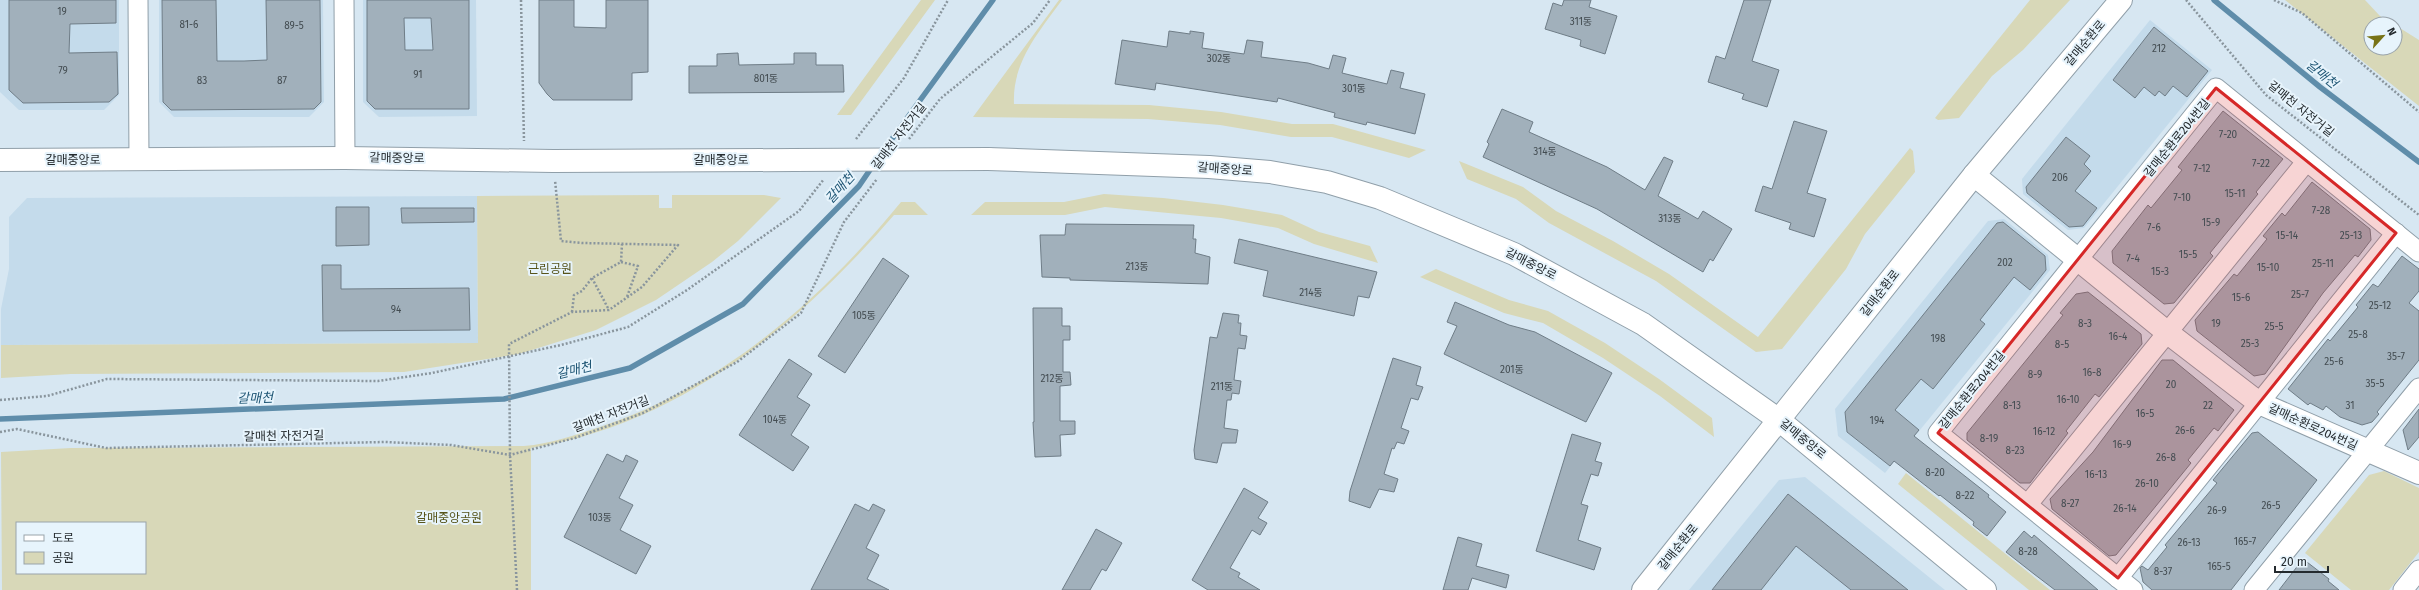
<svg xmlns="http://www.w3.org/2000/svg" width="2419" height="590" font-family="'Fira Sans','Noto Sans KR',sans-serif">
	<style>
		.built { fill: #c4dbeb }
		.green { fill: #d8d8b8; fill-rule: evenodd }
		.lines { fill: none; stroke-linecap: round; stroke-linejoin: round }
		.stream { stroke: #5f8daa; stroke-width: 5.5 }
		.building { fill: #a1b0bb; stroke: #6f7d87; fill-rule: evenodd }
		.street-casing { stroke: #909fa9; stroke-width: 21 }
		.secondary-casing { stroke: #909fa9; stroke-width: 24 }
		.path { stroke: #89959d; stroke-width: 2.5; stroke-dasharray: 2 2; stroke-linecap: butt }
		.street { stroke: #fff; stroke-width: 19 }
		.secondary { stroke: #fff; stroke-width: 22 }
		.secondary-bridge-casing { stroke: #909fa9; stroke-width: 24; stroke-linecap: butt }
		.secondary-bridge { stroke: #fff; stroke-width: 22 }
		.marked { fill: #d62828; fill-opacity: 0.2; stroke: #d62828; stroke-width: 3; stroke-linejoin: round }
		.labels { text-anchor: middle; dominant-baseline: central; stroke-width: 4; stroke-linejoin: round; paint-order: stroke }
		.number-label { font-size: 10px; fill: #434c51 }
		.street-label { font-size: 12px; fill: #242a2e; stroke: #e7f4fc }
		.park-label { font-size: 12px; fill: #57541b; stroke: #e7f4fc }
		.water-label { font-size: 13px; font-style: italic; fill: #1e5574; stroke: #e7f4fc }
	</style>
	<rect width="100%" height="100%" fill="#d7e7f2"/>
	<g class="built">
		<polygon points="0,0 119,0 119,95 104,110 19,110 0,92"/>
		<polygon points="159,0 323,0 324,102 309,117 174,117 159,102"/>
		<polygon points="363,0 476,0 477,116 379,117 363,102"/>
		<polygon points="2150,20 2212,70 2084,228 2068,230 2023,194 2022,179"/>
		<polygon points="477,196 478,343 1,345 1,309 9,269 9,217 27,198"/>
		<polygon points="2004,219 2048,255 2050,270 1885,473 1838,436 1835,409 1988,221"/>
		<polygon points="1805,477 1945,590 1689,590 1779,480"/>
	</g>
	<g class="green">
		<polygon points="921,0 935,0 851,115 837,115"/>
		<path d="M1059,0H1062C1039,32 1012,62 1014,104L1149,105L1221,112L1292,124H1333L1426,150L1409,158L1332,137H1291L1220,125L1148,119L973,117Z"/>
		<polygon points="2030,0 2070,0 2023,50 1992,76 1959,118 1938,120 1935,118"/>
		<polygon points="2285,0 2365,0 2380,16 2393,24 2371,24 2371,48 2395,48 2395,25 2419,40 2419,106"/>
		<polygon points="1910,148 1913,151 1915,172 1865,234 1846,269 1782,349 1756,352 1656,281 1549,223 1516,199 1467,179 1459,161 1523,187 1556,211 1613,241 1669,274 1758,337"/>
		<polygon points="1104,194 1163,198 1223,205 1282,215 1319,232 1370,246 1378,263 1314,244 1278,228 1221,218 1105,207 1065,215 971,215 985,202 1064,202"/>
		<polygon points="659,195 659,208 672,208 672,195 764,195 781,198 738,241 712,262 656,300 596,330 519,354 404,372 71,374 1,378 1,345 478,343 477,196"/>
		<path d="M901,202H915L928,215H894C798,326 680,424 531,448V590H2L1,452L71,448L524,446C550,444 575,435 600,427C723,386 820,301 901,202ZM17,523H145V573H17Z"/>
		<polygon points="1436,269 1509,300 1548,311 1605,343 1659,379 1712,418 1714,437 1660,396 1603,358 1543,323 1504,313 1420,277"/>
		<polygon points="2384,471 2419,488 2419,552 2389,590 2351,590 2305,553 2369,475"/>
		<polygon points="1906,473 2050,590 2029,590 1898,484"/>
	</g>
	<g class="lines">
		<g class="stream">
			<polyline points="2214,0 2320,87 2419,162"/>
			<polyline points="881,154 993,0"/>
			<polyline points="0,419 504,399 630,368 743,304 859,186 874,164"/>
		</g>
	</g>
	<g class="building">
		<polygon points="9,0 116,0 116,23 70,24 69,53 117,52 118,94 109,102 23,103 9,90"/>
		<polygon points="162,0 216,0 217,61 244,61 267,60 266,0 320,0 321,102 314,109 171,110 163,102"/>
		<path d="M367,0H469V109H375L367,101ZM404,18H431L433,50H405Z"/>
		<polygon points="539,0 574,0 574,27 606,28 606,0 648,0 648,72 632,73 632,100 553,100 547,94 539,83"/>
		<polygon points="1564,0 1591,0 1589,7 1617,16 1605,54 1580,46 1581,40 1545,29 1553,3 1562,6"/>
		<polygon points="1744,0 1771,0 1752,61 1779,70 1767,107 1742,99 1744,94 1708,82 1716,56 1725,59"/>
		<polygon points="2154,27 2208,71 2187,97 2173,86 2165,96 2159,91 2155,96 2144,87 2135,98 2113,80"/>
		<polygon points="1169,31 1190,34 1190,31 1204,33 1202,48 1244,54 1247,40 1263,42 1261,57 1308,63 1329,69 1333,55 1346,58 1342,73 1387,84 1391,70 1404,73 1400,88 1425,94 1415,134 1367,122 1366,125 1334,117 1335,113 1278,98 1277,102 1156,83 1155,90 1115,84 1122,40 1167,47"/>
		<polygon points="738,53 739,65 794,64 794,53 816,53 816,65 843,65 844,92 689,93 689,66 717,66 717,54"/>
		<polygon points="1502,109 1533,122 1529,132 1607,167 1645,190 1664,157 1673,161 1658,196 1698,219 1703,211 1732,229 1713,261 1710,259 1703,272 1597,209 1483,157 1489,144 1487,142"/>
		<polygon points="2223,111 2283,159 2256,192 2258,194 2210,253 2213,256 2194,279 2174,303 2164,304 2113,263 2112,251 2148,205 2151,208 2182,170 2178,167"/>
		<polygon points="1794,121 1827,131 1807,193 1826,199 1814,237 1789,229 1791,223 1755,211 1763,186 1772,189"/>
		<polygon points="2066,137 2090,156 2084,164 2091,171 2075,191 2097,208 2083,226 2069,227 2027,193 2026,187"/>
		<polygon points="2312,182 2370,229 2371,240 2358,257 2355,255 2323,293 2265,374 2254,376 2197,331 2195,320 2234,274 2237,276 2267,239 2263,236 2282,213 2285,216"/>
		<polygon points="336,207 369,207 369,245 336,246"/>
		<polygon points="401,208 474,208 474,222 402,223"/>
		<polygon points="2003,222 2045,256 2046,270 2030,290 2014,277 1980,320 1985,324 1933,389 1921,379 1895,410 1919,430 1914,436 1989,495 1988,497 2006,512 1987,536 1973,525 1974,522 1940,495 1939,496 1894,461 1890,466 1847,432 1845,412 1997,223"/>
		<polygon points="1066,224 1194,225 1193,239 1196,239 1195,253 1210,257 1208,284 1070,280 1070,278 1042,277 1040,235 1065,235"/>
		<polygon points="1239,239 1377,272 1369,298 1358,296 1354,316 1263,296 1268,271 1234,263"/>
		<polygon points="2402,256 2419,269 2419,291 2409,303 2419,311 2419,360 2377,412 2379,414 2372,422 2362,425 2340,417 2326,406 2323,410 2310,403 2308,405 2288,389 2328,339 2330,341 2358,307 2356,305 2373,284 2378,287"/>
		<polygon points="883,258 909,276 845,373 818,356"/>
		<polygon points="322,265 341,265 341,289 469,288 470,330 323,331"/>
		<polygon points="2088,292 2141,334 2142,344 2099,397 2095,394 2066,431 2068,433 2030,483 2020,483 1967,440 1967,433 2063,315 2060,313 2076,294"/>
		<polygon points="1455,302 1509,325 1535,332 1612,373 1586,422 1444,354 1457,326 1447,322"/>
		<polygon points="1033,308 1062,308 1062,326 1070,326 1070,340 1063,340 1063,372 1070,372 1071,385 1060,386 1060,421 1075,421 1075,434 1060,435 1061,456 1035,457 1033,422 1034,422"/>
		<polygon points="1223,313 1239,315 1238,323 1241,323 1240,335 1247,336 1245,349 1238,348 1234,380 1241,381 1239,394 1232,393 1231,400 1227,400 1224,428 1238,430 1236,443 1222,443 1217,463 1195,459 1194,450 1210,337 1217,338"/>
		<polygon points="1393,358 1421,367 1416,385 1423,387 1418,400 1411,398 1401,428 1409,431 1404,444 1397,442 1394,449 1392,448 1384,474 1398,479 1394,492 1379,489 1370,508 1349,501 1350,491"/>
		<polygon points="789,359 812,374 797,397 810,405 791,435 809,447 793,471 739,435"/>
		<polygon points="2162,360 2173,360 2234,410 2218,431 2214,428 2188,460 2191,463 2116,555 2109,556 2052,509 2050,499 2093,452"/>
		<polygon points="2419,409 2419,437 2408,450 2403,430"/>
		<polygon points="2258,432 2317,480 2231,590 2152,590 2143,582 2140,568 2142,566 2148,570 2167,547 2165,545 2217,483 2213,480 2252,433"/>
		<polygon points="1572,434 1601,443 1595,461 1602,463 1598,476 1591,474 1581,504 1588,506 1578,540 1601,548 1594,570 1536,551"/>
		<polygon points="607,454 623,462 626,455 638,461 619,498 633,505 620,530 651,546 636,574 564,537"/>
		<polygon points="1244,488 1268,502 1258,518 1267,523 1260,535 1252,530 1230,568 1240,573 1238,577 1260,590 1208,590 1192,580"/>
		<polygon points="1788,494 1908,590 1851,590 1796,546 1761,590 1712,590"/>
		<polygon points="855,504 869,511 873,504 885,510 866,548 879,555 867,579 889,590 811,590"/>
		<polygon points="1096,529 1122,543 1106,571 1102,569 1090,590 1062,590"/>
		<polygon points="2024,531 2032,538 2034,535 2098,590 2055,590 2034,574 2006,552"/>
		<polygon points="1458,537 1482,544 1476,566 1509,575 1506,588 1472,578 1468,590 1443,590"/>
		<polygon points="2303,559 2329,579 2328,581 2339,590 2279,590"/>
	</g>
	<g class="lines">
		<defs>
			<g id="street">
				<polyline points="138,0 139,159"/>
				<polyline points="344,0 345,158"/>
				<polyline points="2028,504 2306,162"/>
				<polyline points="2118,578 2396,233"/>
				<polyline points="2133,590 1938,433 2216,88 2419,252"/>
				<polyline points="2254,590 2419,388"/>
				<polyline points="2403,590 2419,570"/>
			</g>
			<g id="secondary">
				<polyline points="988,159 1209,167 1270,172 1327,182 1380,198 1514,254 1643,324 1779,420 1985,590"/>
				<polyline points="0,160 345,158 553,161 794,160"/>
				<polyline points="1974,175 2168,333 2259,403 2419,473"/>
				<polyline points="1643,590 1974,175 2121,0"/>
			</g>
		</defs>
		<use href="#street" class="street-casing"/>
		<use href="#secondary" class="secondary-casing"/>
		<g class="path">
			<polyline points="521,0 524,141"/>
			<polyline points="2186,0 2266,95 2419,215"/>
			<polyline points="2274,0 2302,13 2419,112"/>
			<polyline points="856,139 904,78 948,0"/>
			<polyline points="909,139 940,99 1033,23 1050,0"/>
			<polyline points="621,262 638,266 627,297"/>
			<polyline points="592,278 609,310"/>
			<polyline points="572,312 574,295 582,291 592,278 621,262 622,244"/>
			<polyline points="0,400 47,396 107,379 378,381 432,373 561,345 628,327 687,290 799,211 824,179"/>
			<polyline points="0,432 17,429 106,448 385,442 451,445 510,455 575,438 643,413 737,362 801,313 844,222 877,179"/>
			<polyline points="517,590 510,455 509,344 572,312 609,310 642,287 678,245 582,243 561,241 555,180"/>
		</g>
		<use href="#street" class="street"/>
		<use href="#secondary" class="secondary"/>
		<defs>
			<polyline id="secondary-bridge" points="794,160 988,159"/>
		</defs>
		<use href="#secondary-bridge" class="secondary-bridge-casing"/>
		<use href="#secondary-bridge" class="secondary-bridge"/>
	</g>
	<path class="marked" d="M2216,88L2396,233L2118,578L1938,433Z"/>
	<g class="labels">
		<g class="number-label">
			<text x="62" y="12">19</text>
			<text x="1581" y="22">311동</text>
			<text x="189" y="25">81-6</text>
			<text x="294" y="26">89-5</text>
			<text x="2159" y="49">212</text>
			<text x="1219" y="59">302동</text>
			<text x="63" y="71">79</text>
			<text x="418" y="75">91</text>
			<text x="766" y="79">801동</text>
			<text x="202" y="81">83</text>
			<text x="282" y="81">87</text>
			<text x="1354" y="89">301동</text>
			<text x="2228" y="135">7-20</text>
			<text x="1545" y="152">314동</text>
			<text x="2261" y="164">7-22</text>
			<text x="2202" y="169">7-12</text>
			<text x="2060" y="178">206</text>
			<text x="2235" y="194">15-11</text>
			<text x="2182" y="198">7-10</text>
			<text x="2321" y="211">7-28</text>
			<text x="1670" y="219">313동</text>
			<text x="2211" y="223">15-9</text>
			<text x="2154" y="228">7-6</text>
			<text x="2287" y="236">15-14</text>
			<text x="2351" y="236">25-13</text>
			<text x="2188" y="255">15-5</text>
			<text x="2133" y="259">7-4</text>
			<text x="2005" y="263">202</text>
			<text x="2323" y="264">25-11</text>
			<text x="1137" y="267">213동</text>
			<text x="2268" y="268">15-10</text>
			<text x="2160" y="272">15-3</text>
			<text x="1311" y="293">214동</text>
			<text x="2300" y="295">25-7</text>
			<text x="2241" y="298">15-6</text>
			<text x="2380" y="306">25-12</text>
			<text x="396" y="310">94</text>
			<text x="864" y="316">105동</text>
			<text x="2085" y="324">8-3</text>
			<text x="2216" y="324">19</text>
			<text x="2274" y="327">25-5</text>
			<text x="2358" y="335">25-8</text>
			<text x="2118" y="337">16-4</text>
			<text x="1938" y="339">198</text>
			<text x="2250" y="344">25-3</text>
			<text x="2062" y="345">8-5</text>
			<text x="2396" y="357">35-7</text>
			<text x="2334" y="362">25-6</text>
			<text x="1512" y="370">201동</text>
			<text x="2092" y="373">16-8</text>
			<text x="2035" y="375">8-9</text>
			<text x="1052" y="379">212동</text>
			<text x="2375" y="384">35-5</text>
			<text x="2171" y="385">20</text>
			<text x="1222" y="387">211동</text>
			<text x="2068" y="400">16-10</text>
			<text x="2012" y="406">8-13</text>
			<text x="2208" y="406">22</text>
			<text x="2350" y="406">31</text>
			<text x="2145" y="414">16-5</text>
			<text x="775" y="420">104동</text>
			<text x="1877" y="421">194</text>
			<text x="2185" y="431">26-6</text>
			<text x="2044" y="432">16-12</text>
			<text x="1989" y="439">8-19</text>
			<text x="2122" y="445">16-9</text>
			<text x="2015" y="451">8-23</text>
			<text x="2166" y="458">26-8</text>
			<text x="1935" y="473">8-20</text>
			<text x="2096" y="475">16-13</text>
			<text x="2147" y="484">26-10</text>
			<text x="1965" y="496">8-22</text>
			<text x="2070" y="504">8-27</text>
			<text x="2271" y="506">26-5</text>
			<text x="2125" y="509">26-14</text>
			<text x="2217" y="511">26-9</text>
			<text x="600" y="518">103동</text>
			<text x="2245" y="542">165-7</text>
			<text x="2189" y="543">26-13</text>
			<text x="2028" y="552">8-28</text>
			<text x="2219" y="567">165-5</text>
			<text x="2163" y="572">8-37</text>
		</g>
		<g class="street-label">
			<text transform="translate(2085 43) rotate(-50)">갈매순환로</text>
			<text transform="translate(2301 109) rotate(39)">갈매천 자전거길</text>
			<text transform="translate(899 136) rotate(-52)">갈매천 자전거길</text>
			<text transform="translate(2177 138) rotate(-51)">갈매순환로204번길</text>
			<text transform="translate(397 158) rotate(1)">갈매중앙로</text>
			<text x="73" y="160">갈매중앙로</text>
			<text x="721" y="160">갈매중앙로</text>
			<text transform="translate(1225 169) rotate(4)">갈매중앙로</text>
			<text transform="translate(1531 264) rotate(27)">갈매중앙로</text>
			<text transform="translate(1880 293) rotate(-52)">갈매순환로</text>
			<text transform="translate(1972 390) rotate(-51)">갈매순환로204번길</text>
			<text transform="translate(611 414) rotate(-21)">갈매천 자전거길</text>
			<text transform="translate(2313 427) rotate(24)">갈매순환로204번길</text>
			<text transform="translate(284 436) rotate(-1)">갈매천 자전거길</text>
			<text transform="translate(1803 439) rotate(39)">갈매중앙로</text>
			<text transform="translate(1678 547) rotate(-51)">갈매순환로</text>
		</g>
		<g class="park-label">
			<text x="550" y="269">근린공원</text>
			<text x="449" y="518">갈매중앙공원</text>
		</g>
		<g class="water-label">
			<text transform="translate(2322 74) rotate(39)">갈매천</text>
			<text transform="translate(840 188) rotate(-48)">갈매천</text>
			<text transform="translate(574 370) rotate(-14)">갈매천</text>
			<text transform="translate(255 398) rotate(-2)">갈매천</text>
		</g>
	</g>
	<rect x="16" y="522" width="130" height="52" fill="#e7f4fc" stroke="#99a3aa"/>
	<rect x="24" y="535" width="20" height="6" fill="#ffffff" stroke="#99a3aa"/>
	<text x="52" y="542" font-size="12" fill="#242a2e">도로</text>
	<rect x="24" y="552" width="20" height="12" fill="#d8d8b8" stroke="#99a3aa"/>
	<text x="52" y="562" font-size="12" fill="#242a2e">공원</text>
	<g transform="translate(2383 36) rotate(63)"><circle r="19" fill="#e7f4fc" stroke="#99a3aa"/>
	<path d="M0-3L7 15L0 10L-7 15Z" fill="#787317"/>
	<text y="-6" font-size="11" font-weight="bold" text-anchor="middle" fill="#242a2e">N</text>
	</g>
	<path d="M2275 566v6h53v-6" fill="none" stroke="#242a2e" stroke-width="2"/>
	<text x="2281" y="566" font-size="12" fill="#242a2e" stroke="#e7f4fc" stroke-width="3" paint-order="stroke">20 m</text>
</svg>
